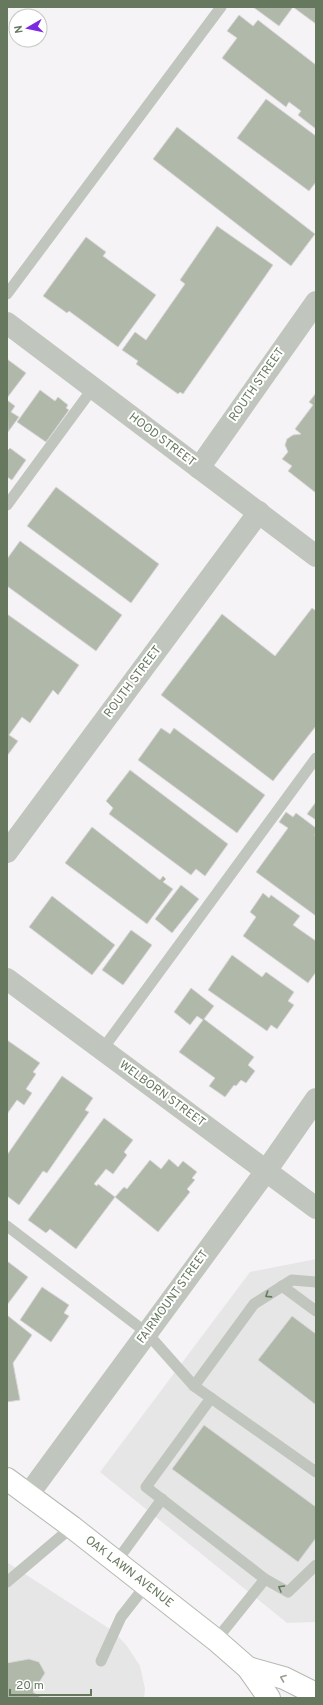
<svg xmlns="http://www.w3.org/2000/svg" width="323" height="1705" font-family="Overpass,sans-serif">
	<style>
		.built { fill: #e7e6e6 }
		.building { fill: #b0b8aa; stroke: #d8d6d7 }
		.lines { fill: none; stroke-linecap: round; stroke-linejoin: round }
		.secondary-casing { stroke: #b3bab0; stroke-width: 24 }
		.service { stroke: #c0c6bd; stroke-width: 11 }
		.minor { stroke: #c0c6bd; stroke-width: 22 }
		.secondary { stroke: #fff; stroke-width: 22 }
		.oneway { stroke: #66785e }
		.oneway2 { stroke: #94a08e }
		.labels { text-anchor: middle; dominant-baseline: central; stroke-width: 4; stroke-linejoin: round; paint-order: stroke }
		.street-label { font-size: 12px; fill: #66785e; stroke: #fff }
	</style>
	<rect width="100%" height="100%" fill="#f6f3f6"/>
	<g class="built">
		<polygon points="316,1259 316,1622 287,1623 100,1472 250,1272"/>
		<polygon points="8,1563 113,1631 127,1646 140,1666 145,1689 144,1698 7,1698"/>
	</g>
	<g class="building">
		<polygon points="253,7 293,7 279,26"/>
		<polygon points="293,7 316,7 316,24"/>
		<polygon points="239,15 253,26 258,20 316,65 316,129 298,115 301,111 289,102 286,107 222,58 237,38 227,31"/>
		<polygon points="266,99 316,136 316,182 309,191 237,138"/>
		<polygon points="177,127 315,234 291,266 153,159"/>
		<polygon points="217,226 273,265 183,394 180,392 178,394 136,364 138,361 122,350 135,332 146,340 185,284 180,280"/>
		<polygon points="86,237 106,252 103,256 156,295 118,347 69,311 67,313 43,296"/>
		<polygon points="7,359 26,373 7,398"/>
		<polygon points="40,390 55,401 58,397 68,405 66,408 69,410 46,442 17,422"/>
		<polygon points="316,393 316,493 288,471 292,466 282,459 288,452 285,445 287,439 293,435 301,434 295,429 313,405 309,402"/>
		<polygon points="7,400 15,406 11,412 19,417 8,432"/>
		<polygon points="10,448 26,460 12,480 7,477 7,451"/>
		<polygon points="56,487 159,564 131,603 27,526"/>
		<polygon points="20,541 122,615 96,651 7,586 7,559"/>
		<polygon points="312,608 316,611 316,726 273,781 161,695 222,614 275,656"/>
		<polygon points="7,614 79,665 58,695 53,690 30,723 22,717 9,735 18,741 7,756"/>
		<polygon points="161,728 170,734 174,728 265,795 237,833 138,760"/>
		<polygon points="130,770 228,844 205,876 196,869 191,875 109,814 113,808 106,801"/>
		<polygon points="316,802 316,820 307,814"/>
		<polygon points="286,812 293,817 296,813 316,828 315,836 316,836 316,916 256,872 288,828 279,822"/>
		<polygon points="92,827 160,880 163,876 166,879 163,882 173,889 147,924 65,863"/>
		<polygon points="181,885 199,899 172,933 155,919"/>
		<polygon points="263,893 269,898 271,895 300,916 293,925 316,941 316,972 308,983 243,936 256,917 250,912"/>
		<polygon points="52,896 115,945 92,975 29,927"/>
		<polygon points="131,930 152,945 123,985 102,970"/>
		<polygon points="232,955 262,977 266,972 294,992 288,1001 294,1005 277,1029 271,1025 267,1031 208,990"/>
		<polygon points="191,988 214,1006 204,1019 254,1057 248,1065 255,1071 246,1083 241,1080 236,1086 234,1085 225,1097 209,1086 215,1078 179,1052 203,1020 197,1016 190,1025 174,1012"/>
		<polygon points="7,1040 40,1063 33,1072 36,1074 26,1089 32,1093 24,1105 17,1100 7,1114"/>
		<polygon points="62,1076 93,1098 85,1110 89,1112 47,1173 43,1171 19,1205 7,1196 7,1155"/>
		<polygon points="104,1118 133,1140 124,1152 127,1155 113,1174 106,1169 94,1184 97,1186 98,1184 115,1197 76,1249 50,1229 46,1233 28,1220"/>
		<polygon points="169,1159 178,1167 183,1161 197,1172 192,1178 195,1180 187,1189 190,1192 158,1232 115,1197 124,1187 127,1189 150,1160 161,1169"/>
		<polygon points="7,1261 28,1277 7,1305"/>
		<polygon points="42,1287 69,1305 64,1313 69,1316 51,1342 20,1320"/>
		<polygon points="7,1315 32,1335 13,1363 20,1400 7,1402"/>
		<polygon points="292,1316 316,1334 316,1405 258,1360"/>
		<polygon points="204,1425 316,1507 316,1538 298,1562 172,1469"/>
		<polygon points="29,1659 39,1662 45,1673 33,1692 42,1698 7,1698 7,1663"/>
	</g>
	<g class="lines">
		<defs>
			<g id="secondary">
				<polyline points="7,1479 72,1527 216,1640 248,1668 269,1698"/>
				<polyline points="248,1668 284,1678 316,1694"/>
			</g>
		</defs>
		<use href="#secondary" class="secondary-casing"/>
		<g class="service">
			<polyline points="7,294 221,7"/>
			<polyline points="7,505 93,388"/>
			<polyline points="102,1050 316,758"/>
			<polyline points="7,1226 147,1333 194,1386 316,1472"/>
			<polyline points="282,1286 316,1311"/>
			<polyline points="194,1386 254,1304 292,1280 316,1282"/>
			<polyline points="211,1398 146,1487 265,1579 216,1640"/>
			<polyline points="116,1562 162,1499"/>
			<polyline points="265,1579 288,1592 316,1565"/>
			<polyline points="7,1582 72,1527"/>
			<polyline points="101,1661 121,1617 146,1585"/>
		</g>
		<g class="minor">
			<polyline points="7,323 316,556"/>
			<polyline points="199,468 316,302"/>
			<polyline points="7,852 259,512"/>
			<polyline points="7,979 316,1208"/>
			<polyline points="28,1495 266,1171 316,1099"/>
		</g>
		<use href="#secondary" class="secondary"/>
	</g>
	<defs><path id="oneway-chevron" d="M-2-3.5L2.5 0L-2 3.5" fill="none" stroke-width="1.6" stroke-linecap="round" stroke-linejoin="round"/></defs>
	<g class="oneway">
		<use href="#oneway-chevron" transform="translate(268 1295) rotate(147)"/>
		<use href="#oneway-chevron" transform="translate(281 1588) rotate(-150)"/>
	</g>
	<use class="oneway2" href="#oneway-chevron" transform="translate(283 1678) rotate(-159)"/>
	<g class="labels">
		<g class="street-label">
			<text transform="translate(257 385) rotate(-55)">ROUTH STREET</text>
			<text transform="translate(162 440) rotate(37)">HOOD STREET</text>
			<text transform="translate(133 682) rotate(-53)">ROUTH STREET</text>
			<text transform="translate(162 1094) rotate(36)">WELBORN STREET</text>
			<text transform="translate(173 1297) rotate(-54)">FAIRMOUNT STREET</text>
			<text transform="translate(129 1572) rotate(38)">OAK LAWN AVENUE</text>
		</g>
	</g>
	<rect width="323" height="1705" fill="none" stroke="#66785e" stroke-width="16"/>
	<g transform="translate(28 28) rotate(261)"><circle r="19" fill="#ffffff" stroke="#c2c9bf"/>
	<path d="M0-3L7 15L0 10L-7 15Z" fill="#7c29e1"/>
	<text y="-6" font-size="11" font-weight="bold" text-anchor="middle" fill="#66785e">N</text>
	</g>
	<path d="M10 1689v6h81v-6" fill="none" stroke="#66785e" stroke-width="2"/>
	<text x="16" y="1689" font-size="12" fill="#66785e" stroke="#ffffff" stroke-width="3" paint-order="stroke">20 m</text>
</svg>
